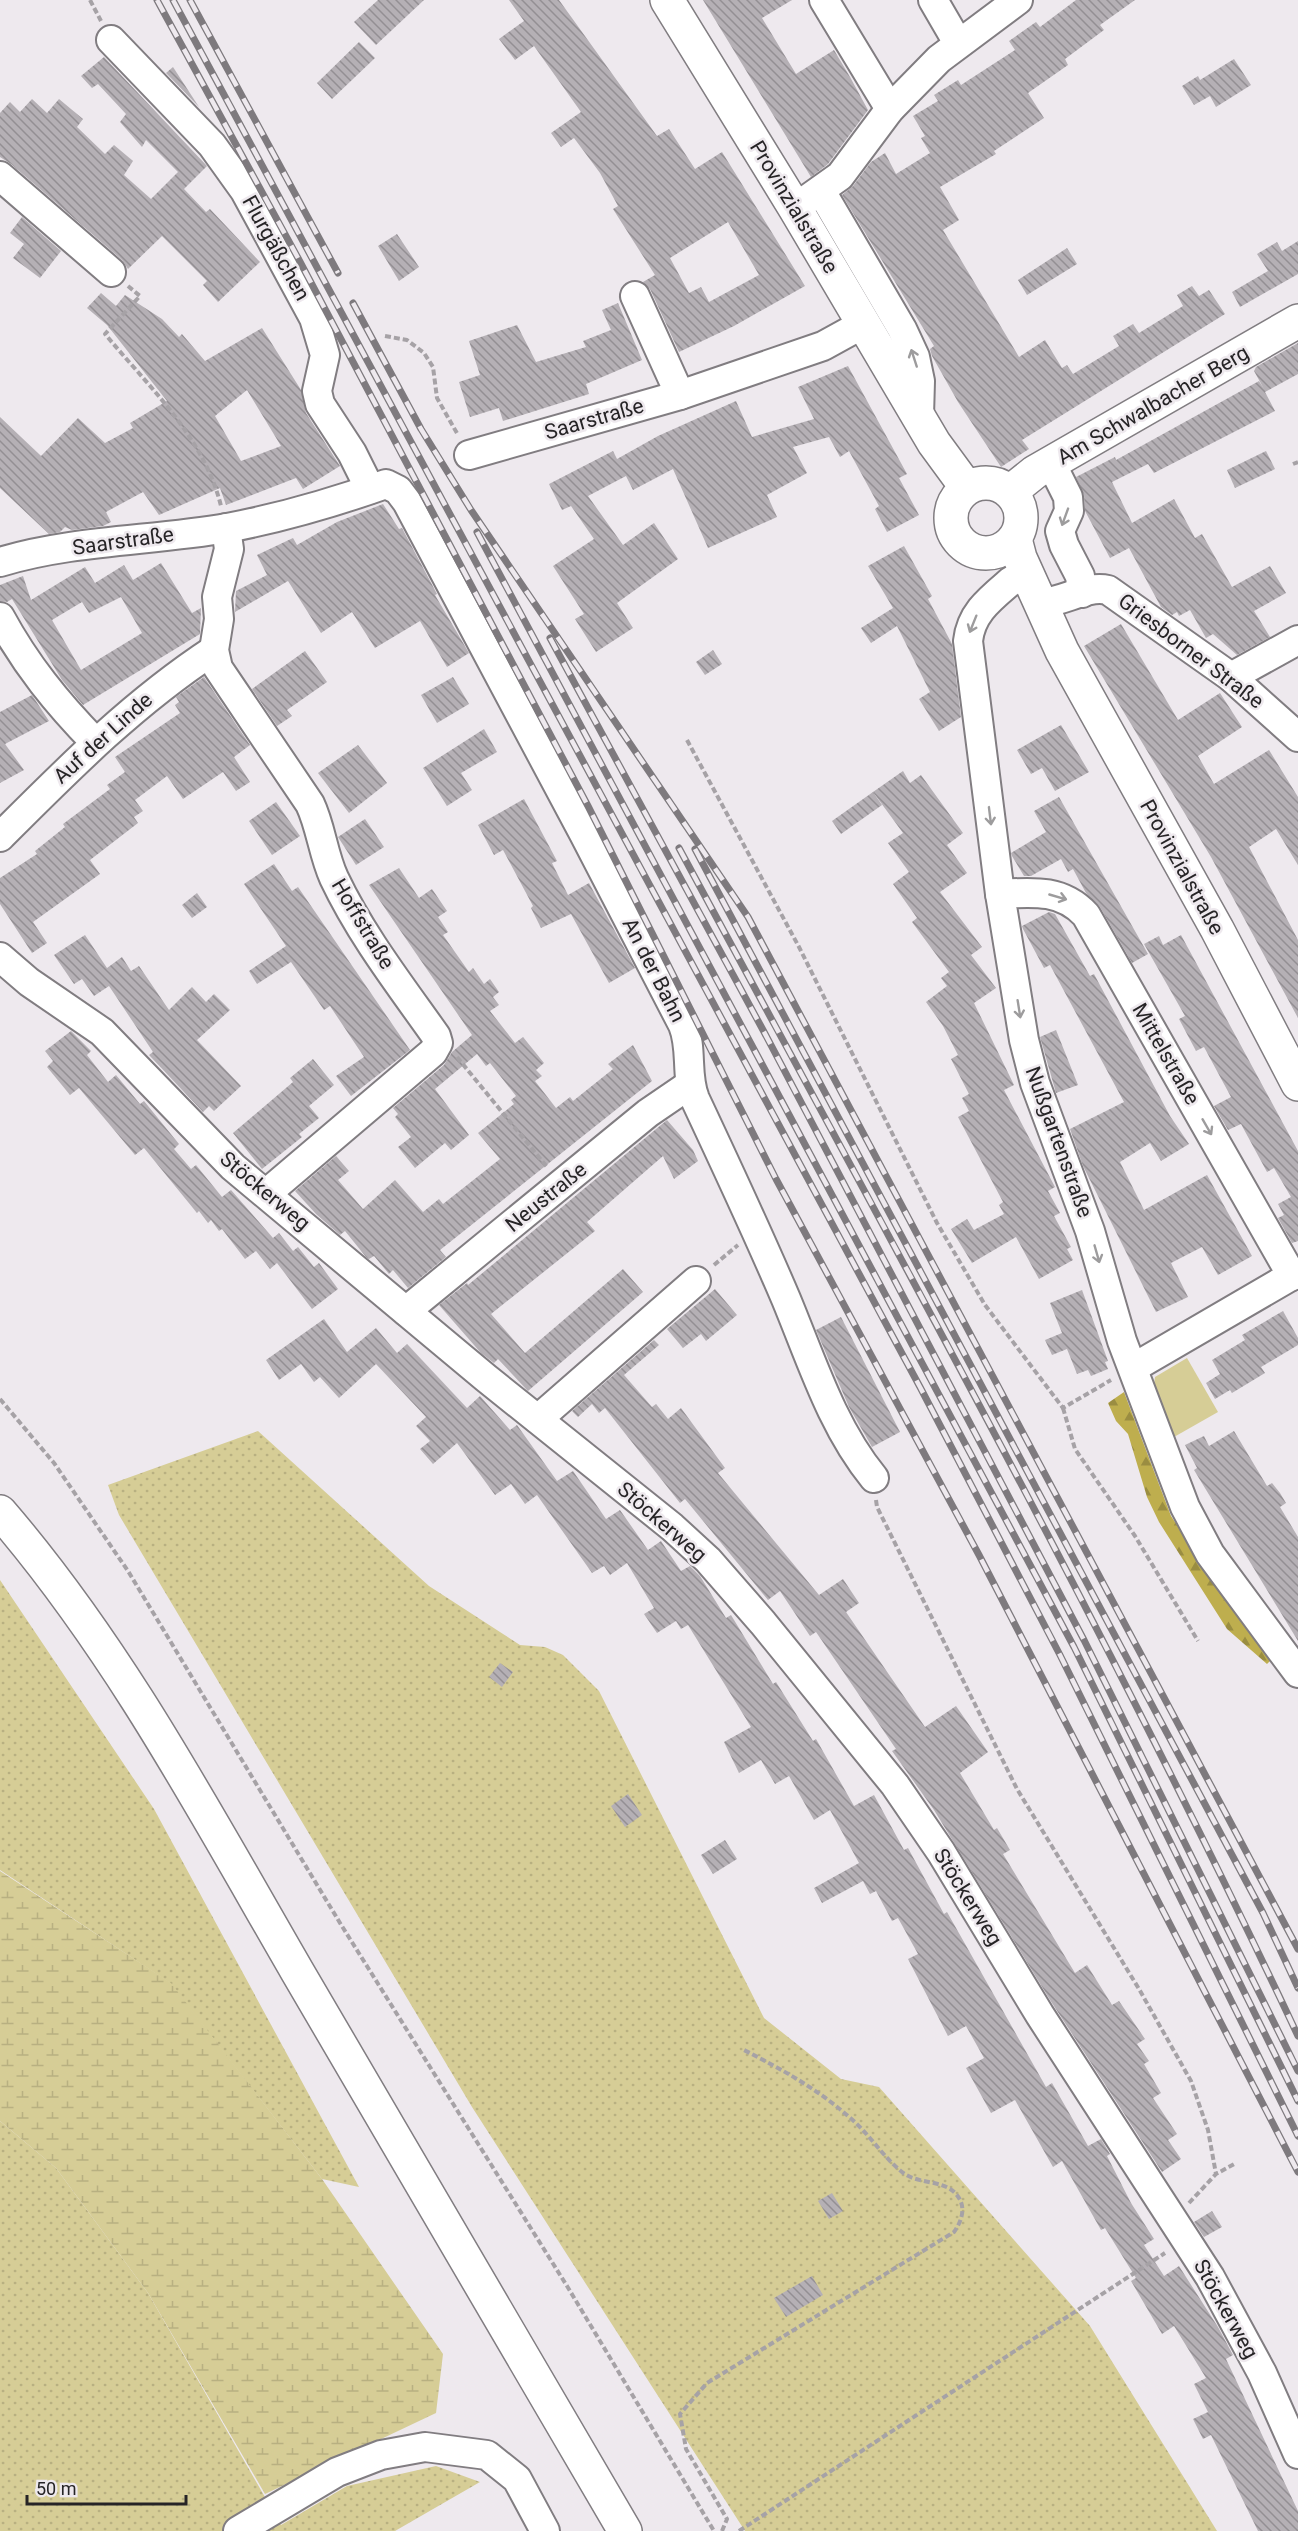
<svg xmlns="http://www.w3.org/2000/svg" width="1298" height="2531" font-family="Roboto,sans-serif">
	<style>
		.grass { fill: url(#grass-dots) }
		.forest { fill: url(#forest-firs) }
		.wetland { fill: url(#wetland-marsh) }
		.park { fill: #d6cd96 }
		.building { fill: url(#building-back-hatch); fill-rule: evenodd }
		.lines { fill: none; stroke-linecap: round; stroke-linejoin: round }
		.minor-casing { stroke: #817d81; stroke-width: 32 }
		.major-casing { stroke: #817d81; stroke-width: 36 }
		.highway-casing { stroke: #817d81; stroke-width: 36 }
		.path { stroke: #a6a2a6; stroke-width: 4; stroke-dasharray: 6 3; stroke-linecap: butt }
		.minor { stroke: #fff; stroke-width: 28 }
		.major { stroke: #fff; stroke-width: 33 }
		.highway { stroke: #fff; stroke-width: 33 }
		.rail-casing { stroke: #7e7a7e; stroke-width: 7 }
		.rail { stroke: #eee9ee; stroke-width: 4.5; stroke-dasharray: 14; stroke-linecap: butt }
		.oneway { stroke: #9d9c9d }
		.labels { text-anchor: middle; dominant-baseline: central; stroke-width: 5; stroke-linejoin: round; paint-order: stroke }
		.street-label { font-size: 21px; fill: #262426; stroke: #eee9ee }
	</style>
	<defs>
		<pattern id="grass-dots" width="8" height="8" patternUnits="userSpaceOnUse" patternTransform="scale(1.5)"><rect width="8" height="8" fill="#d6cd96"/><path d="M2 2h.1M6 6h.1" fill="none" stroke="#b8b081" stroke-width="1.8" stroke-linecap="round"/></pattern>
		<pattern id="forest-firs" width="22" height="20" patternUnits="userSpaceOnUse" patternTransform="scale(1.5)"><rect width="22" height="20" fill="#beae4e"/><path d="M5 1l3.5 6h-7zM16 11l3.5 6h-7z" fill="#9a8d41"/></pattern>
		<pattern id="wetland-marsh" width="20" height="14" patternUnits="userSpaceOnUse" patternTransform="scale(1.5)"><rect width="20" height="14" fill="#d6cd96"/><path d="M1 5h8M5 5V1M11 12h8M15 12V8" fill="none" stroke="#b8b081"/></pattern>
		<pattern id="building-back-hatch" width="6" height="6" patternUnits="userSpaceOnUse" patternTransform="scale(1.5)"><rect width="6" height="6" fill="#b5b0b5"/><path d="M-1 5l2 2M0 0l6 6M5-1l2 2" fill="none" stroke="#938f93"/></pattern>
	</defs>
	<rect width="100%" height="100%" fill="#eee9ee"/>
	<g class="grass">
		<polygon points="258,1431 429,1586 520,1645 545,1647 563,1655 599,1691 764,2018 841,2079 879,2087 1090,2326 1217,2531 745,2531 472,2107 119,1515 108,1485"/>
		<polygon points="0,1580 154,1809 359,2187 322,2179 170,1983 0,1870"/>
		<polygon points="0,2121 56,2168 148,2293 281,2525 347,2486 436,2466 480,2482 395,2531 0,2531"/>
	</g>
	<polygon class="forest" points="1124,1392 1171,1516 1224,1596 1271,1660 1267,1664 1227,1629 1159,1522 1147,1497 1128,1434 1116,1421 1108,1403"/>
	<polygon class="wetland" points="0,1871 171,1983 322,2179 443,2354 436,2413 265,2494 148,2293 56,2168 0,2121"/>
	<polygon class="park" points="1187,1358 1218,1412 1174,1437 1154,1384 1155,1377"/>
	<g class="building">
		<polygon points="378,0 424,0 376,45 354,22"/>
		<path d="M509,0H559L657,136L669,129L695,169L722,152L805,286L734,326L679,352L650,289L643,282L655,275L613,209L618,206L600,173L574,138L561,147L551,133L581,112L534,46L515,60L499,39L524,21ZM728,222L759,275L709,302L701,287L689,293L670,258Z"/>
		<polygon points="703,0 792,0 762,18 796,74 834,50 850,77 868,110 828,164 811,177"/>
		<polygon points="1076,0 1135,0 1100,25 1104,30 1065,59 1068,65 1028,93 1044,118 994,151 996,154 940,187 959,220 943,230 1019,357 1045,340 1062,368 1067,365 1073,374 1119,346 1113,336 1133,324 1139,333 1183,306 1177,295 1192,286 1199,296 1209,290 1225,314 1022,440 1029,449 1001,467 958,402 932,356 930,349 934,346 842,195 853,186 871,162 885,153 896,174 930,153 921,138 925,136 913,116 938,101 934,95 958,80 961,85 1015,50 1009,41 1036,22 1040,27"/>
		<polygon points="359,42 375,58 332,99 317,83"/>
		<polygon points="104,57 207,166 184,189 206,212 210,209 260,262 218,302 203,285 207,281 162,236 128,269 122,260 91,233 11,164 0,157 0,113 10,102 20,112 32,99 47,113 59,99 83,119 77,127 105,154 114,145 133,161 124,175 151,199 178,172 146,140 142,147 120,122 126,114 98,84 92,88 81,76"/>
		<polygon points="1234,59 1251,85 1216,107 1210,96 1194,105 1182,86 1198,76 1200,80"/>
		<polygon points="173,67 199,107 166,73"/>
		<polygon points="22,217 61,251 40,278 13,258 24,244 10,233"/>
		<polygon points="397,234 419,267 399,281 378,246"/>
		<polygon points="1298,241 1298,274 1240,307 1232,292 1268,271 1257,254 1277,242 1282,251"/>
		<polygon points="1067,248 1077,264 1027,295 1018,280"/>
		<path d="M101,293L116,306L125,295L162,319L179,337L182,334L205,361L262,328L301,390L306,413L340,466L303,489L296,478L226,505L220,488L159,515L143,492L106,512L111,522L103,526L72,530L65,527L60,532L49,534L0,488V417L41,456L78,418L105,443L133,428L130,423L167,401L107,325L87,308ZM247,390L281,446L241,461L215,416Z"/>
		<polygon points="618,303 642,360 586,384 589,394 503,421 499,408 470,417 459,382 480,375 469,341 517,325 536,362 586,347 583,341 611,330 602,310"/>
		<polygon points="1298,343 1298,374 1265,392 1275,411 1154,473 1148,464 1112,482 1132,523 1174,499 1195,538 1202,534 1232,587 1270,566 1286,593 1254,611 1270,637 1237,655 1213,634 1206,638 1190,610 1179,616 1177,612 1172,615 1161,607 1129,548 1110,558 1085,511 1084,495 1076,477 1115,457 1116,460 1259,381 1264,389 1254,371 1256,367"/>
		<polygon points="848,366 907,474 899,478 919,515 887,532 875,509 879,506 849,451 840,457 829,437 793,447 807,473 767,495 777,517 708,548 673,469 633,490 626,476 588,496 623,545 654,523 678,559 617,603 633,628 596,652 575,619 584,614 553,566 594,539 571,506 562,510 549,484 613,451 617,459 658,436 736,401 752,437 814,419 798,387"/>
		<polygon points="1266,451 1275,469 1235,488 1227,470"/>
		<polygon points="383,504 399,529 402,528 437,594 435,595 469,653 447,667 420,621 375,648 352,612 321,633 288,581 235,612 236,591 267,575 257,555 293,538 297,545 337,522"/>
		<polygon points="904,546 932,596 928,599 952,644 961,717 939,731 919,699 930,692 897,626 871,643 861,628 893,608 868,566"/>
		<path d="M161,563L192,613L201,608L200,634L83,705L62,680L12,599L7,602L0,601V585L23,576L31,600L85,567L95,583L124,565L133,580ZM121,597L142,633L81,670L52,620L82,602L89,613Z"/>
		<polygon points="1121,624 1178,720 1220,693 1242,727 1198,756 1214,784 1269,750 1298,797 1298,865 1276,829 1249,847 1298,940 1298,1018 1211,857 1084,646"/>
		<polygon points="713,650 722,664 705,675 696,662"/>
		<polygon points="305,651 327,682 287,710 292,716 277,726 252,689"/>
		<polygon points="204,677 250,745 234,757 250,782 236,791 223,772 183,799 167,776 135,800 143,811 134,817 138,823 90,860 100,874 33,922 47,943 32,953 0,904 0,878 37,854 35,851 65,827 63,824 110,789 107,785 125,772 115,757 180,713 175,705 179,702 176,697"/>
		<polygon points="453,677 469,704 437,723 421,695"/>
		<polygon points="32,695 49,721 5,744 24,770 0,783 0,712"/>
		<polygon points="1061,725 1089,772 1055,791 1042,768 1031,774 1017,750"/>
		<polygon points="484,729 497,752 461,773 472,790 447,806 423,768"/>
		<polygon points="358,745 387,783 349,813 318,773"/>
		<polygon points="903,771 910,783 921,775 963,833 947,845 967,873 940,892 982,947 971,955 996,988 974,1003 1014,1085 1004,1090 1055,1187 1048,1191 1060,1213 1054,1216 1071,1247 1067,1249 1073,1260 1039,1279 1016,1237 972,1263 951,1229 967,1219 974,1230 1004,1214 999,1205 1003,1202 958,1117 969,1111 962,1098 969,1094 951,1059 958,1055 943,1026 926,1002 947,986 941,978 949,972 912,922 917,918 893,884 909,872 888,843 903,833 873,792"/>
		<polygon points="873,792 882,805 841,834 832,821"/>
		<polygon points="1059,797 1148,954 1132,963 1100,907 1086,893 1073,869 1068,872 1061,859 1031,876 1024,876 1012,856 1011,853 1046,832 1034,811"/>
		<polygon points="524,799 557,861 552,863 568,895 589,883 635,968 609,983 571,914 541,928 531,908 533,906 503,850 494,855 478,825"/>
		<polygon points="276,802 300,836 272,855 249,821"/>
		<polygon points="365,819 384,847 356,865 338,837"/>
		<polygon points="274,864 292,891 298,887 410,1050 351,1096 336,1076 364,1057 330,1006 324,1010 291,962 257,984 249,971 286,946 244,884"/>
		<polygon points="399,868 419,898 432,889 447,911 438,917 448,932 443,935 469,972 473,968 484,984 490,979 499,992 493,997 499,1005 490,1011 515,1043 523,1037 544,1063 536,1070 542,1076 535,1081 556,1108 570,1097 573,1101 613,1069 608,1064 633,1045 652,1081 440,1250 446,1257 408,1288 393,1270 389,1274 374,1256 369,1259 366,1257 345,1231 340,1235 316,1214 295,1191 336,1156 349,1171 338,1180 363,1209 395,1180 423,1212 439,1199 443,1204 500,1159 478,1133 514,1104 511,1100 516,1096 490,1063 486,1066 477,1054 435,1089 469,1135 451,1150 445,1143 415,1168 398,1147 411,1137 395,1117 398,1114 393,1108 444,1065 452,1052 472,1035 369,885"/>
		<polygon points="197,893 207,907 192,918 182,905"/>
		<polygon points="1049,912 1055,914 1090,976 1094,974 1170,1116 1189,1144 1161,1161 1150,1143 1120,1162 1144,1210 1207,1175 1252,1256 1218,1275 1202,1247 1171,1263 1188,1297 1156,1312 1083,1166 1070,1129 1124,1102 1050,965 1044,968 1023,929 1022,926"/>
		<polygon points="85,935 107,968 122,957 131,971 139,966 169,1010 192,987 206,1002 214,994 230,1010 197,1040 241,1086 214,1111 209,1106 203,1112 149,1055 153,1052 109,986 94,996 82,979 74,984 54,955"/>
		<polygon points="1181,935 1298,1151 1298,1241 1292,1243 1278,1218 1284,1215 1278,1204 1291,1197 1274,1168 1267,1172 1241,1124 1228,1130 1214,1106 1231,1097 1204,1047 1196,1051 1179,1019 1185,1016 1144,944 1159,936 1163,945"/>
		<polygon points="1056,1030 1078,1085 1056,1093 1040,1037"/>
		<polygon points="71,1031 91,1051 87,1055 108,1082 116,1075 140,1104 144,1101 179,1144 174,1149 191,1169 196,1165 222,1197 231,1190 273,1238 279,1233 293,1251 298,1247 314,1267 319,1263 338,1289 312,1309 277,1263 270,1269 256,1251 245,1259 222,1229 219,1231 211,1220 208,1223 199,1211 197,1213 144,1148 135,1155 79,1088 70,1095 47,1067 53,1061 45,1051"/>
		<polygon points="313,1059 334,1085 309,1106 319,1118 299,1134 302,1137 262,1169 233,1133 293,1082 290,1078"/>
		<polygon points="667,1120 693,1150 698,1161 674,1179 663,1156 587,1222 595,1231 491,1314 525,1353 623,1269 643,1292 528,1391 498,1359 494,1363 481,1353 439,1305 467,1283 468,1285"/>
		<polygon points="715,1289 737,1315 706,1341 701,1334 683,1348 667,1329"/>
		<polygon points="1082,1290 1108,1361 1105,1362 1108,1369 1091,1376 1088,1370 1077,1374 1067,1349 1052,1355 1045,1340 1062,1333 1050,1303"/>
		<polygon points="1283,1311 1298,1338 1298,1345 1261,1367 1265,1373 1232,1393 1230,1390 1215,1399 1206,1383 1220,1374 1212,1360 1245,1340 1242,1335"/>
		<polygon points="841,1317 900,1432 872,1447 849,1407 816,1330"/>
		<polygon points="324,1319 347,1352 376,1328 397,1353 407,1344 467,1408 480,1396 510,1430 517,1425 557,1481 573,1471 606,1519 620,1510 648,1550 661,1541 681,1571 690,1566 700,1576 726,1618 731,1615 773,1684 776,1682 813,1741 816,1739 854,1806 874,1795 904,1850 908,1848 944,1914 947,1912 1046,2087 1052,2083 1088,2146 1101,2139 1110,2154 1107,2156 1131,2203 1154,2239 1144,2245 1164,2276 1179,2266 1218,2327 1233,2355 1226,2359 1298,2511 1298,2531 1258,2531 1211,2435 1203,2439 1193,2419 1208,2412 1194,2384 1206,2378 1174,2326 1162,2334 1131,2281 1136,2278 1105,2228 1101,2230 1062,2161 1053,2167 1015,2100 991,2113 966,2068 984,2058 966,2026 948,2036 908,1959 918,1954 898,1918 892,1921 876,1891 870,1894 863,1881 822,1903 814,1888 859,1863 830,1810 814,1820 789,1776 775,1784 761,1760 739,1773 724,1742 751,1727 688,1625 681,1629 676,1621 657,1633 644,1614 654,1608 627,1563 610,1575 604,1566 592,1573 537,1495 525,1504 511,1484 495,1495 457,1443 433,1464 420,1449 430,1441 416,1426 426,1417 376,1364 339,1398 320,1377 314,1382 301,1364 279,1380 266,1360"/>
		<polygon points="654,1340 659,1345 624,1375 652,1407 656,1404 668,1419 681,1408 725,1468 718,1473 819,1595 843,1579 859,1603 846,1612 925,1727 956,1706 988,1752 960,1773 994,1830 997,1828 1010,1850 1003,1854 1075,1973 1087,1965 1112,2005 1119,2001 1145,2039 1137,2044 1149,2061 1144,2064 1161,2093 1153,2098 1177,2134 1168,2140 1181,2159 1162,2172 1050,2000 934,1810 892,1751 896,1749 816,1632 810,1636 780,1591 768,1600 685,1499 680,1503 605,1408 599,1413 592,1404 578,1417 572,1411"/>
		<polygon points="1234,1431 1267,1486 1272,1483 1280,1493 1286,1503 1280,1507 1298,1537 1298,1641 1194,1470 1197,1468 1185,1445 1204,1436 1209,1446"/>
		<polygon points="500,1663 513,1672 502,1687 489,1677"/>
		<polygon points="628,1794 642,1815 625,1827 611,1806"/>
		<polygon points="725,1840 737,1859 713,1874 701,1855"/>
		<polygon points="832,2193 843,2211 829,2219 818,2201"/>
		<polygon points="1212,2211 1222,2227 1204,2237 1194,2222"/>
		<polygon points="812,2276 823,2295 786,2317 774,2298"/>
	</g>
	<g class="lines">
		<defs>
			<g id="minor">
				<polyline points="824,0 890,109"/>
				<polyline points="933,0 958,43"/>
				<polyline points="111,40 212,145 245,191 314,318 325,355 317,391 320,404 352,453 370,489"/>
				<polyline points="0,176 111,272"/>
				<polyline points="821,191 902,329 915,357 920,381 919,416"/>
				<polyline points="795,208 840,176 890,109 939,59 1018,0"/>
				<polyline points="635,296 680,395"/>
				<polyline points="469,455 680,395 823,346 863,324"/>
				<polyline points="1051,463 1068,497 1069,511 1060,531 1064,545 1080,576 1082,593"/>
				<path d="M226,528L229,549L217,597L219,619L214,650L218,668L310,804C321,827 323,854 334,878C361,935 400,985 436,1036L438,1043L433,1052L267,1193"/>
				<path d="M0,562C72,540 152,541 227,528C280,518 335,502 386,484L398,490L407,502L584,834L683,1025C693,1049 685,1075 695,1099C726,1165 757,1231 786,1299C811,1359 832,1427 874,1478"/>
				<path d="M1011,581C990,599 971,613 968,641L1000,894L1024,1040L1035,1083L1090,1231L1122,1341L1185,1507L1210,1554L1298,1673"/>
				<path d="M1041,603C1064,602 1086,585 1108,590L1231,677L1298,737"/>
				<path d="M0,617C26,665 57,703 95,742"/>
				<polyline points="1231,677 1298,640"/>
				<path d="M0,837C68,769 133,703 214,650"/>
				<path d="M1000,894C1033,892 1062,889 1086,915L1292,1276"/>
				<polyline points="0,957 29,982 102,1032 233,1167 486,1378 672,1527 708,1560 763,1623 895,1785 941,1852 1040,2015 1210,2277 1262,2373 1298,2454"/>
				<polyline points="406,1311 648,1113 689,1085"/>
				<polyline points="1133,1368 1298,1272"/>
				<polyline points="538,1419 696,1281"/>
				<polyline points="238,2531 337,2472 381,2455 425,2447 487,2455 517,2479 545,2531"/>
			</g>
			<g id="major">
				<polyline points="667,0 795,208 934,443 967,488"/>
				<circle cx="986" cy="518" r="35"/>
				<polyline points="1010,492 1035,472 1298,321"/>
				<polyline points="1015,539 1020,558 1062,651 1217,929 1298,1084"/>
			</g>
			<path id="highway" d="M0,1512C119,1650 206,1814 297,1971C405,2158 515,2344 625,2531"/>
		</defs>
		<use href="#minor" class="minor-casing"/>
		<use href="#major" class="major-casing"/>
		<use href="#highway" class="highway-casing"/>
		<g class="path">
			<polyline points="90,0 101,21"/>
			<path d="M128,286L140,296L105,334C149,387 204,437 221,506"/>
			<polyline points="385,336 407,340 424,353 433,367 437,398 458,435"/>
			<polyline points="1293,464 1298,462"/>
			<polyline points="687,740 799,947 937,1223 985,1305 1063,1408 1111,1380"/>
			<polyline points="457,1057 547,1167"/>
			<polyline points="714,1265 738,1245"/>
			<polyline points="0,1399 54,1463 128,1571 340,1923 567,2286 714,2531"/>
			<polyline points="1063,1408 1075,1449 1135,1536 1198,1641"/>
			<polyline points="876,1500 877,1507 1017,1789 1139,1989 1191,2081 1208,2130 1216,2174"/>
			<polyline points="1189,2203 1216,2174 1236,2163"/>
			<path d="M722,2531L727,2519L686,2449L680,2414L707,2383L954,2232C962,2221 967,2206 956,2194C943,2179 918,2185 902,2172C882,2156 868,2132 848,2116C816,2088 781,2069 744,2050"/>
			<polyline points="739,2531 1165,2253"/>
		</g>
		<use href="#minor" class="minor"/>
		<use href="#major" class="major"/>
		<use href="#highway" class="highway"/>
		<defs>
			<g id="rail">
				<polyline points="157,0 298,258 588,806 776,1179 979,1555 1298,2172"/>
				<polyline points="173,0 920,1387 1060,1655 1298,2136"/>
				<polyline points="190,0 338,273"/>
				<polyline points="353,303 421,429 471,510 748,917 1298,1949"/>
				<polyline points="477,532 1074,1647 1298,2101"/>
				<polyline points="550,638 763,1030 1084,1640 1298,2071"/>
				<path d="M679,848C891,1241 1108,1632 1298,2036"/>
				<polyline points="695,849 1263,1913 1298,1988"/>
			</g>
		</defs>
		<use href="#rail" class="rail-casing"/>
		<use href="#rail" class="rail"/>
	</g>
	<defs><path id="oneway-shaft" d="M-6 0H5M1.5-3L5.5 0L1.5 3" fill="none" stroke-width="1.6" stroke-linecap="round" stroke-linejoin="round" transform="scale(1.5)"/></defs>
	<g class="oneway">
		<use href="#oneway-shaft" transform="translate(914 358) rotate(-108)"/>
		<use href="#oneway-shaft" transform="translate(1065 517) rotate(110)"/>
		<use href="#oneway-shaft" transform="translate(973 624) rotate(112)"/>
		<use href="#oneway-shaft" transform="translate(990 816) rotate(83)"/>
		<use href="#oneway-shaft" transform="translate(1058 897) rotate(16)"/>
		<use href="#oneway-shaft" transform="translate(1019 1009) rotate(81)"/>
		<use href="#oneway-shaft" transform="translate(1207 1127) rotate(60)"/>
		<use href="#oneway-shaft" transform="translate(1097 1254) rotate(74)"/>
	</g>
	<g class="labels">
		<g class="street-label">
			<text transform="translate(794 207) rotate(59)">Provinzialstraße</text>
			<text transform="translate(276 248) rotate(61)">Flurgäßchen</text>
			<text transform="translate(1153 405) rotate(-30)">Am Schwalbacher Berg</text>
			<text transform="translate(594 419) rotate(-16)">Saarstraße</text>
			<text transform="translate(123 541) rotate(-8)">Saarstraße</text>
			<text transform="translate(1191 651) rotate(37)">Griesborner Straße</text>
			<text transform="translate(103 738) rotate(-42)">Auf der Linde</text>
			<text transform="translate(1182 867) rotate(61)">Provinzialstraße</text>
			<text transform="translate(363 924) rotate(59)">Hoffstraße</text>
			<text transform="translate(654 970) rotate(63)">An der Bahn</text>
			<text transform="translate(1166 1054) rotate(60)">Mittelstraße</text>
			<text transform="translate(1059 1142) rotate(70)">Nußgartenstraße</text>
			<text transform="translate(265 1191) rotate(40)">Stöckerweg</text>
			<text transform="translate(546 1197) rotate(-39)">Neustraße</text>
			<text transform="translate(662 1522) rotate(41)">Stöckerweg</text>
			<text transform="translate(968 1897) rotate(58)">Stöckerweg</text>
			<text transform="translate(1226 2309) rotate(61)">Stöckerweg</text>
		</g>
	</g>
	<path d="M27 2495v9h159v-9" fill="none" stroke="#262426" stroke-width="3"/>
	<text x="36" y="2495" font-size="18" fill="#262426" stroke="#eee9ee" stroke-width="4.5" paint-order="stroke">50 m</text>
</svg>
